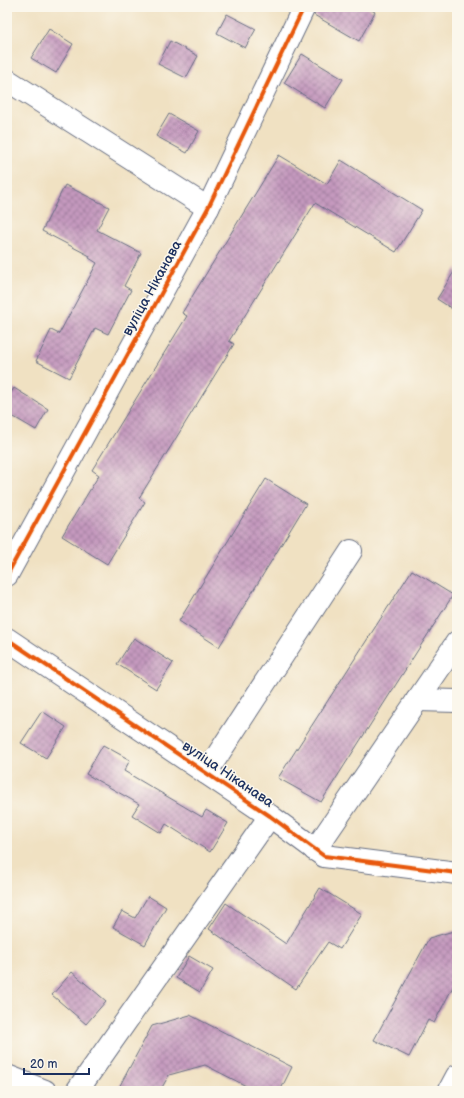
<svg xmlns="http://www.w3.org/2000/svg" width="464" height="1098" font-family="'Balsamiq Sans',sans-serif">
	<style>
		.building { fill: url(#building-cross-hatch) }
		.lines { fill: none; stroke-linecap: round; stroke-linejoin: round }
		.minor-casing { stroke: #666d81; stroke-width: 24 }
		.minor { stroke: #fff; stroke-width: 22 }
		.cycleway-casing { stroke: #fbf7ec; stroke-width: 6 }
		.cycleway { stroke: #e8590c; stroke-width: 4 }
		.labels { text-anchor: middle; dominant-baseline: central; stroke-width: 3; stroke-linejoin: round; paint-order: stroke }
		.street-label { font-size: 14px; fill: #1b2f5e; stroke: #fbf7ec }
	</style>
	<defs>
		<pattern id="building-cross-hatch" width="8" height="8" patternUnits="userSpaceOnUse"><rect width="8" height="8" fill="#c599be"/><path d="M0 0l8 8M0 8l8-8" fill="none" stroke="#9f7d9e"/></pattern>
	</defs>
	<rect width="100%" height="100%" fill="#fbf7ec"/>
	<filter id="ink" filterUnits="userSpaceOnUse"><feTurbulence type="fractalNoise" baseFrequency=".025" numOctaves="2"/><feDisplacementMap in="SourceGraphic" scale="8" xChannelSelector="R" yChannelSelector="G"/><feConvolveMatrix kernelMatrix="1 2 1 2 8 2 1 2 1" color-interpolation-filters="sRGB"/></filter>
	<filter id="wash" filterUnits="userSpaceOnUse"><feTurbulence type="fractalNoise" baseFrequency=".012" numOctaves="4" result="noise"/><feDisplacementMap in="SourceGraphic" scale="16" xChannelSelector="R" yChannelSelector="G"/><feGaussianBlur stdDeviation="0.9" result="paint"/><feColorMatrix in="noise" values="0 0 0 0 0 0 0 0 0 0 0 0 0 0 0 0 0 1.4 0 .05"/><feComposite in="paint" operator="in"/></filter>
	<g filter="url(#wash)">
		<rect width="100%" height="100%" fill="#f0e1c2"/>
		<g id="blocks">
			<g class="building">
				<polygon points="316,7 366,7 375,12 359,41 314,15"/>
				<polygon points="227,14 256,29 245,48 217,33"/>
				<polygon points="49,29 73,44 56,73 31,58"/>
				<polygon points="170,41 198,56 186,78 158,64"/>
				<polygon points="302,54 343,79 325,108 284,83"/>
				<polygon points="169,114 199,131 187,153 156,136"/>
				<polygon points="279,155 327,184 341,160 422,210 396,252 315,203 229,341 234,344 139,498 145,502 107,564 62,536 99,475 92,470 187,316 182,313"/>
				<polygon points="65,185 109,207 97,230 141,253 124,286 131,290 108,334 95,328 69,378 36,361 51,330 59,334 97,263 89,258 90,256 42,231"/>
				<polygon points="457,267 457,312 437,299"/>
				<polygon points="14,388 48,409 36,430 7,413 7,399"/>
				<polygon points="266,479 306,504 219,647 179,621"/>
				<polygon points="412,570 453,595 321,802 278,778"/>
				<polygon points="134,638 173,663 156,689 117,664"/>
				<polygon points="42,711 66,727 46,758 21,743"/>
				<polygon points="103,745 130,760 124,771 202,817 206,810 228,823 210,852 166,824 161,833 132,815 139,804 86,774"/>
				<polygon points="320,888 362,914 340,949 328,942 296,989 209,929 226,903 286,944"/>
				<polygon points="148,896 166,907 145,945 113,927 122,911 135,918"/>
				<polygon points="457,930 457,979 434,1023 428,1020 409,1057 374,1040 429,938"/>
				<polygon points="189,956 213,970 200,992 176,978"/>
				<polygon points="72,972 106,1001 86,1024 52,995"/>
				<polygon points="190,1015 292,1067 280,1091 256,1091 205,1065 169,1075 160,1091 117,1091 152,1026"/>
			</g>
		</g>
	</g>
	<g filter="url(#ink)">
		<use href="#blocks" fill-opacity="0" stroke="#666d81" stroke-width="1"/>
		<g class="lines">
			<defs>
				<g id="minor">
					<polyline points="7,80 208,208"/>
					<polyline points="7,575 208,208 304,7"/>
					<polyline points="7,639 270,816 324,856 457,873"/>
					<polyline points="417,700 457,701"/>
					<polyline points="206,773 351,551"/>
					<polyline points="315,850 457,642"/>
					<polyline points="7,1076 45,1091"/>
					<polyline points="77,1091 270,816"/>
					<polyline points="449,1091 457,1076"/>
				</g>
			</defs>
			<use href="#minor" class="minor-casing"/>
			<use href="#minor" class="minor"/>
			<defs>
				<g id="cycleway">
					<polyline points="7,575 208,208 304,7"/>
					<polyline points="7,639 270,816 324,856 457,873"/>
				</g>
			</defs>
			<use href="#cycleway" class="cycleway-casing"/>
			<use href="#cycleway" class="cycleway"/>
		</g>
	</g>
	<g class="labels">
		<g class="street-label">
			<text transform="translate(152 288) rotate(-61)">вуліца Ніканава</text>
			<text transform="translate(228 774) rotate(34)">вуліца Ніканава</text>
		</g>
	</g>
	<rect width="464" height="1098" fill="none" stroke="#fbf7ec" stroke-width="24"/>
	<path d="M24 1068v6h65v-6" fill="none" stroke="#1b2f5e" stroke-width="2"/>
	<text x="30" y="1068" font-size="12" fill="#1b2f5e" stroke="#fbf7ec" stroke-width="3" paint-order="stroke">20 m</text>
</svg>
